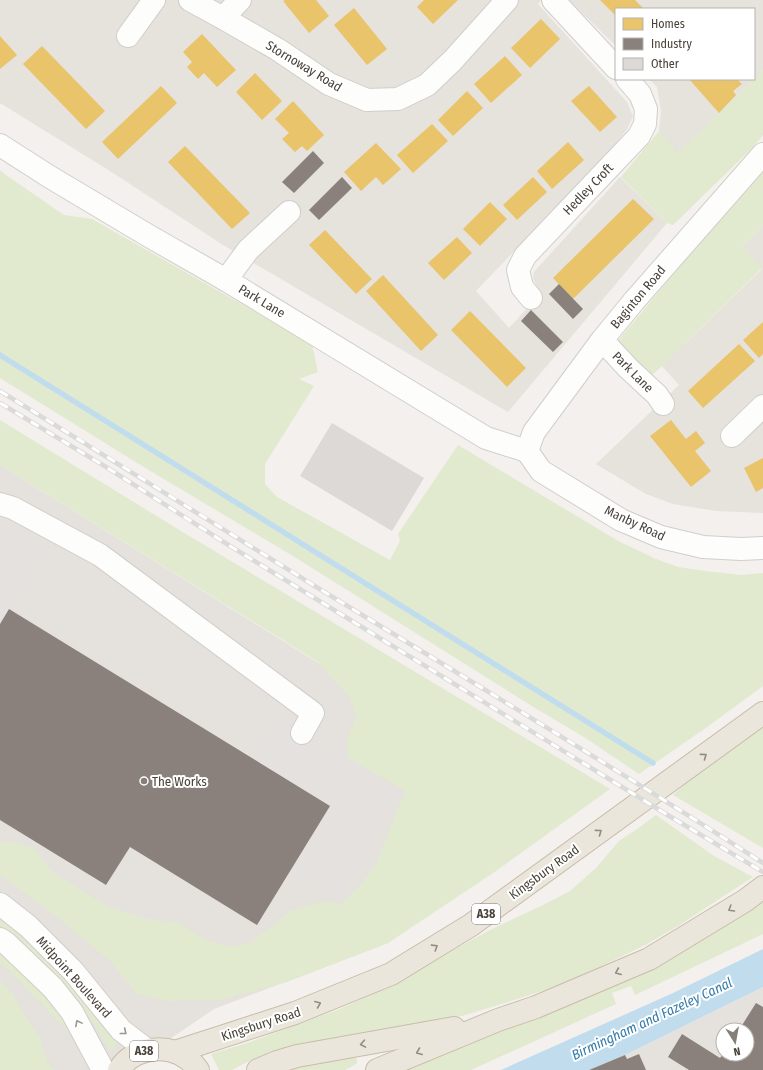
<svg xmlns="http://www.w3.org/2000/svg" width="763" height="1070" font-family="'Fira Sans Condensed',sans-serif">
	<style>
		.residential { fill: #e6e2dc }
		.industrial { fill: #e5e1dd; fill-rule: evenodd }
		.green { fill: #e1eacf }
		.parking { fill: #e5e1de }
		.water { fill: #c1dded }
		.homes { fill: #e9c46a }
		.industry { fill: #8a817c }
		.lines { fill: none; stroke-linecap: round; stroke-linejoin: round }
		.stream { stroke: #c1dded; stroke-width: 5.5 }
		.building { fill: #dcd9d6 }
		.minor-casing { stroke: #d1cecb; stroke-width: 24 }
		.highway-casing { stroke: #c9bcaa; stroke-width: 24 }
		.minor { stroke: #fdfdfc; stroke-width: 22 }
		.highway { stroke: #ebe6dc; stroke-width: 22 }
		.rail-casing { stroke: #dadad9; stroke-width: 4.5 }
		.rail { stroke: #fff; stroke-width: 3; stroke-dasharray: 9; stroke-linecap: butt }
		.oneway { stroke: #928c82 }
		.oneway2 { stroke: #9a9691 }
		.poi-dot { fill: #847f78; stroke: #fff; stroke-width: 1.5 }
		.labels { text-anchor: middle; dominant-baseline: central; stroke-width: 4; stroke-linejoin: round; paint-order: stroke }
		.shield { fill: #fff; stroke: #807b74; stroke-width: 1 }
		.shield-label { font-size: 12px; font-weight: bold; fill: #494239 }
		.street-label { font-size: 13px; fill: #494239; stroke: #fff }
		.poi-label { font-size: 13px; fill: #494239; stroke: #fff; text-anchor: start }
		.water-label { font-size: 14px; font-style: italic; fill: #357ca8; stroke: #fff }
	</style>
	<rect width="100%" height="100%" fill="#f3f0ed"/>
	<g class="residential">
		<polygon points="0,0 541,0 538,4 627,102 633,116 627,129 608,153 476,291 509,328 540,294 533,278 534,272 620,177 667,223 508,412 223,245 110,171 0,103"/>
		<polygon points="569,0 763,0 763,70 677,154 659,131 661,111 657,87 649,79 754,79 754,9 616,9 616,46"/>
		<polygon points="763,225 763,513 716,511 673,504 646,494 596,464 679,385 662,366 762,269 742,246"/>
	</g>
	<g class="industrial">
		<polygon points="0,465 365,692 466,882 388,943 214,1009 124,1070 0,1070"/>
		<path d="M763,987V1070H589L625,1055ZM723,1030H747V1054H723Z"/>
	</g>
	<g class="green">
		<polygon points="763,70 763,135 751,149 673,225 667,223 621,177 659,131 678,153"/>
		<polygon points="0,170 3,173 64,215 92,219 312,344 318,372 299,379 314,386 265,464 265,484 277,497 390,560 400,541 398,534 458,445 620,542 656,559 678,567 705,571 741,575 763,573 763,686 703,730 639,774 584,737 535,708 293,556 147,469 0,378"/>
		<polygon points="760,171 763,171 763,225 742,246 762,268 662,366 650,377 616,343"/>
		<polygon points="0,420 181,531 610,789 496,871 388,943 287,982 220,1000 165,1001 137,994 109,960 53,914 0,875 0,843 11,841 34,848 52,872 107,906 142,918 180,923 195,934 205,939 224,946 236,946 251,943 257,936 265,932 290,911 316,903 329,902 342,904 359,887 377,862 405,791 348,758 347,740 356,717 350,698 318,662 0,465"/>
		<polygon points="763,724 763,848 673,795 698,773"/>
		<polygon points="656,815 714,856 753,877 678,926 647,944 579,977 551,988 505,1003 462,1016 376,1035 303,1045 278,1050 247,1062 232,1070 219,1070 211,1054 247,1043 340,1009 405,979 431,962 490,930 543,905 570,891 596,868 619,841 640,827"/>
		<polygon points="763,896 763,934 635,995 631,986 612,993 616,1004 471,1070 401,1070 587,997 663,963 725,926"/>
		<polygon points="0,920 6,924 42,956 75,991 109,1036 119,1043 110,1051 95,1026 71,993 39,959 0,925"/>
		<polygon points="0,955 10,963 43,995 63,1021 73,1037 13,974 0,963"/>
		<polygon points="0,980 13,994 25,1016 40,1037 48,1064 55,1070 0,1070"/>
		<polygon points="352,1056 357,1059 357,1063 353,1066 345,1070 283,1070"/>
	</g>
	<g class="parking">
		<polygon points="8,526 49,549 0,624 0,539"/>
		<polygon points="278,717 405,791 338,900 290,871 330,806 248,756"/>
	</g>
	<polygon class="water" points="763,949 763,987 625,1055 589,1070 501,1070 673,993"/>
	<g class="homes">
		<polygon points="285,0 316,0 329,16 309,33 283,1"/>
		<polygon points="424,0 458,0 433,24 417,7"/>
		<polygon points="600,0 635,0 644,9 616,9 616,16"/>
		<polygon points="354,8 387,49 367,65 334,25"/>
		<polygon points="541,19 560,39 530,68 511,48"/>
		<polygon points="202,34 236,70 217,87 204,73 198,79 187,67 192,62 183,52"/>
		<polygon points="0,36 17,55 0,69"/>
		<polygon points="42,46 105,111 86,129 23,64"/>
		<polygon points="505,56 522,75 491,103 474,84"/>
		<polygon points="255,73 282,101 262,120 236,92"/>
		<polygon points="689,79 737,79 742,84 733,91 736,95 719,113"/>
		<polygon points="161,86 177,103 118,159 102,142"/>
		<polygon points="589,86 617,117 600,132 571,101"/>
		<polygon points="467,91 483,108 453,136 438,120"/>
		<polygon points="293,101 324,135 307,151 302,146 295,152 282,139 289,133 275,119"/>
		<polygon points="432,124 448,141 413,173 397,155"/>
		<polygon points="568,142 584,160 552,189 537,171"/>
		<polygon points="376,143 401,169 383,185 376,177 361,191 344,172"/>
		<polygon points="185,146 250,213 232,229 168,162"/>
		<polygon points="533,177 547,192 517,220 503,205"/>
		<polygon points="633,199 654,219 573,299 553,278"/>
		<polygon points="490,202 507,219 480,246 463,229"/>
		<polygon points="325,230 372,279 356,294 309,245"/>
		<polygon points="457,237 472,253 444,280 428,263"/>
		<polygon points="383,275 438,335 421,351 366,291"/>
		<polygon points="470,311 526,368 507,387 451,330"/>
		<polygon points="763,322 763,354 759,358 743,340"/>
		<polygon points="739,344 755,361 703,408 688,391"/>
		<polygon points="671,420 686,439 696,431 705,443 695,451 711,471 691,487 650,436"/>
		<polygon points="763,458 763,488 756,492 744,468"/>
	</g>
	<g class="industry">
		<polygon points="313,151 324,163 294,193 282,182"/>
		<polygon points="342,177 352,188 319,220 309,210"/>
		<polygon points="559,284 583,309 573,319 549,294"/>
		<polygon points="531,310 563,342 553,352 521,321"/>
		<polygon points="9,609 330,806 257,925 130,847 106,885 0,820 0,624"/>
		<polygon points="756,1003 763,1007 763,1070 689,1070 668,1057 682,1034 720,1058 723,1054 747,1054 747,1030 739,1030"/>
		<polygon points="639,1054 646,1070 589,1070 625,1055 627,1059"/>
	</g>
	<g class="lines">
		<polyline class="stream" points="0,355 653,763"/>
	</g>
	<polygon class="building" points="332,423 424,478 392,531 300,476"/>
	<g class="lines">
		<defs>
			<g id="minor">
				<polyline points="190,0 223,18 277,49 329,84 367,100 398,99 427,85 453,60 507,0"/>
				<polyline points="553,0 616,68"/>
				<polyline points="223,18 240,0"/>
				<polyline points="128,36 154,0"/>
				<polyline points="0,145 50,177 149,236 226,280 486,438 527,451"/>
				<polyline points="226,280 248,250 289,212"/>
				<polyline points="531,298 522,287 518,270 525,256 639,136 645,124 646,109 640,94 627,79"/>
				<polyline points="602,340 628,368 657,395 663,404"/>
				<polyline points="732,436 763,406"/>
				<polyline points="527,451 534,432 602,340 634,301 763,154"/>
				<polyline points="527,451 541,471 621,520 661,537 703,547 741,549 763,548"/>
				<polyline points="0,504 13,508 100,555 313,713 302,733"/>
				<polyline points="0,904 28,926 73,971 121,1030 147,1050"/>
				<polyline points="0,939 6,943 53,988 72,1012 103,1070"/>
			</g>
			<g id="highway">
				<polyline points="175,1052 295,1013 391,974 471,925 763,713"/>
				<path d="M119,1070C133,1047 167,1043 188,1059C192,1062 195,1066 198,1070"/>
				<polyline points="258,1070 277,1062 297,1056 454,1028"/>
				<polyline points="377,1070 498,1020 536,1007 649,959 746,900 763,887"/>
			</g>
		</defs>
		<use href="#minor" class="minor-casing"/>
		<use href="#highway" class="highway-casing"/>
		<use href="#minor" class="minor"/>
		<use href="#highway" class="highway"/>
		<defs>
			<g id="rail">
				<path d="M0,391C106,456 212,522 318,588C467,679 617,769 763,863"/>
				<polyline points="0,403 106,467 230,546 666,814 763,872"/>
			</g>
		</defs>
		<use href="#rail" class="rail-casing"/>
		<use href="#rail" class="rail"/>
	</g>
	<defs><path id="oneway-chevron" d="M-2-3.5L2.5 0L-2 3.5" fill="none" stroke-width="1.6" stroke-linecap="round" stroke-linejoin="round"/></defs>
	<g class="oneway">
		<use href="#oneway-chevron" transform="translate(704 756) rotate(-36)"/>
		<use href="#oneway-chevron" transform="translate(599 832) rotate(-36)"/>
		<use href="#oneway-chevron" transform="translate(731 909) rotate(149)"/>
		<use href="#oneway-chevron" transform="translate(435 947) rotate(-32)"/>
		<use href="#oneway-chevron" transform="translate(618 972) rotate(157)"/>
		<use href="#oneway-chevron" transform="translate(318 1004) rotate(-22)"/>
		<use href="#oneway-chevron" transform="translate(363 1044) rotate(170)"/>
		<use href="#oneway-chevron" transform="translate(419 1052) rotate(158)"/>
	</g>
	<g class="oneway2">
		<use href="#oneway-chevron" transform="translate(78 1023) rotate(-118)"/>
		<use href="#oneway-chevron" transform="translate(124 1032) rotate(39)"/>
	</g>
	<circle class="poi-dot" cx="144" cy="781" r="4"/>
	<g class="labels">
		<g class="shield">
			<rect x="472" y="904" width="28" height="20" rx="3"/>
			<rect x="130" y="1041" width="28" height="20" rx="3"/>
		</g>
		<g class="shield-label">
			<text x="486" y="914">A38</text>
			<text x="144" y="1051">A38</text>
		</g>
		<g class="street-label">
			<text transform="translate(304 66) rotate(31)">Stornoway Road</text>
			<text transform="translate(588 189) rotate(-46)">Hedley Croft</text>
			<text transform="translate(638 297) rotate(-50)">Baginton Road</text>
			<text transform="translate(262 301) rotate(31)">Park Lane</text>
			<text transform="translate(633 372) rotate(45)">Park Lane</text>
			<text transform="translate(635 523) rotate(25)">Manby Road</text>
			<text transform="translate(544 872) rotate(-36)">Kingsbury Road</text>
			<text transform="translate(74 977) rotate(48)">Midpoint Boulevard</text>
			<text transform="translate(261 1024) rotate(-18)">Kingsbury Road</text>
		</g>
		<g class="poi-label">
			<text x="152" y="781">The Works</text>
		</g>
		<g class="water-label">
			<text transform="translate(652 1019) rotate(-25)">Birmingham and Fazeley Canal</text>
		</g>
	</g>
	<rect x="615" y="8" width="140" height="72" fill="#ffffff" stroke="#b6b3b0"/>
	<rect x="623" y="18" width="20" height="12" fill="#e9c46a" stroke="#b6b3b0"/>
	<text x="651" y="28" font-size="12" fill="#494239">Homes</text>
	<rect x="623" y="38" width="20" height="12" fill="#8a817c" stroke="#b6b3b0"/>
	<text x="651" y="48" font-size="12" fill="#494239">Industry</text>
	<rect x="623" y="58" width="20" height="12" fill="#dcd9d6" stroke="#b6b3b0"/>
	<text x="651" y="68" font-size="12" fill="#494239">Other</text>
	<g transform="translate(735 1042) rotate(169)"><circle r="19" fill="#ffffff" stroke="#b6b3b0"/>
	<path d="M0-3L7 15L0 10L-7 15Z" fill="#847f78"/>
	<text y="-6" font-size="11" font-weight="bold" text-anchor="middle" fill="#494239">N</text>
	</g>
</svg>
